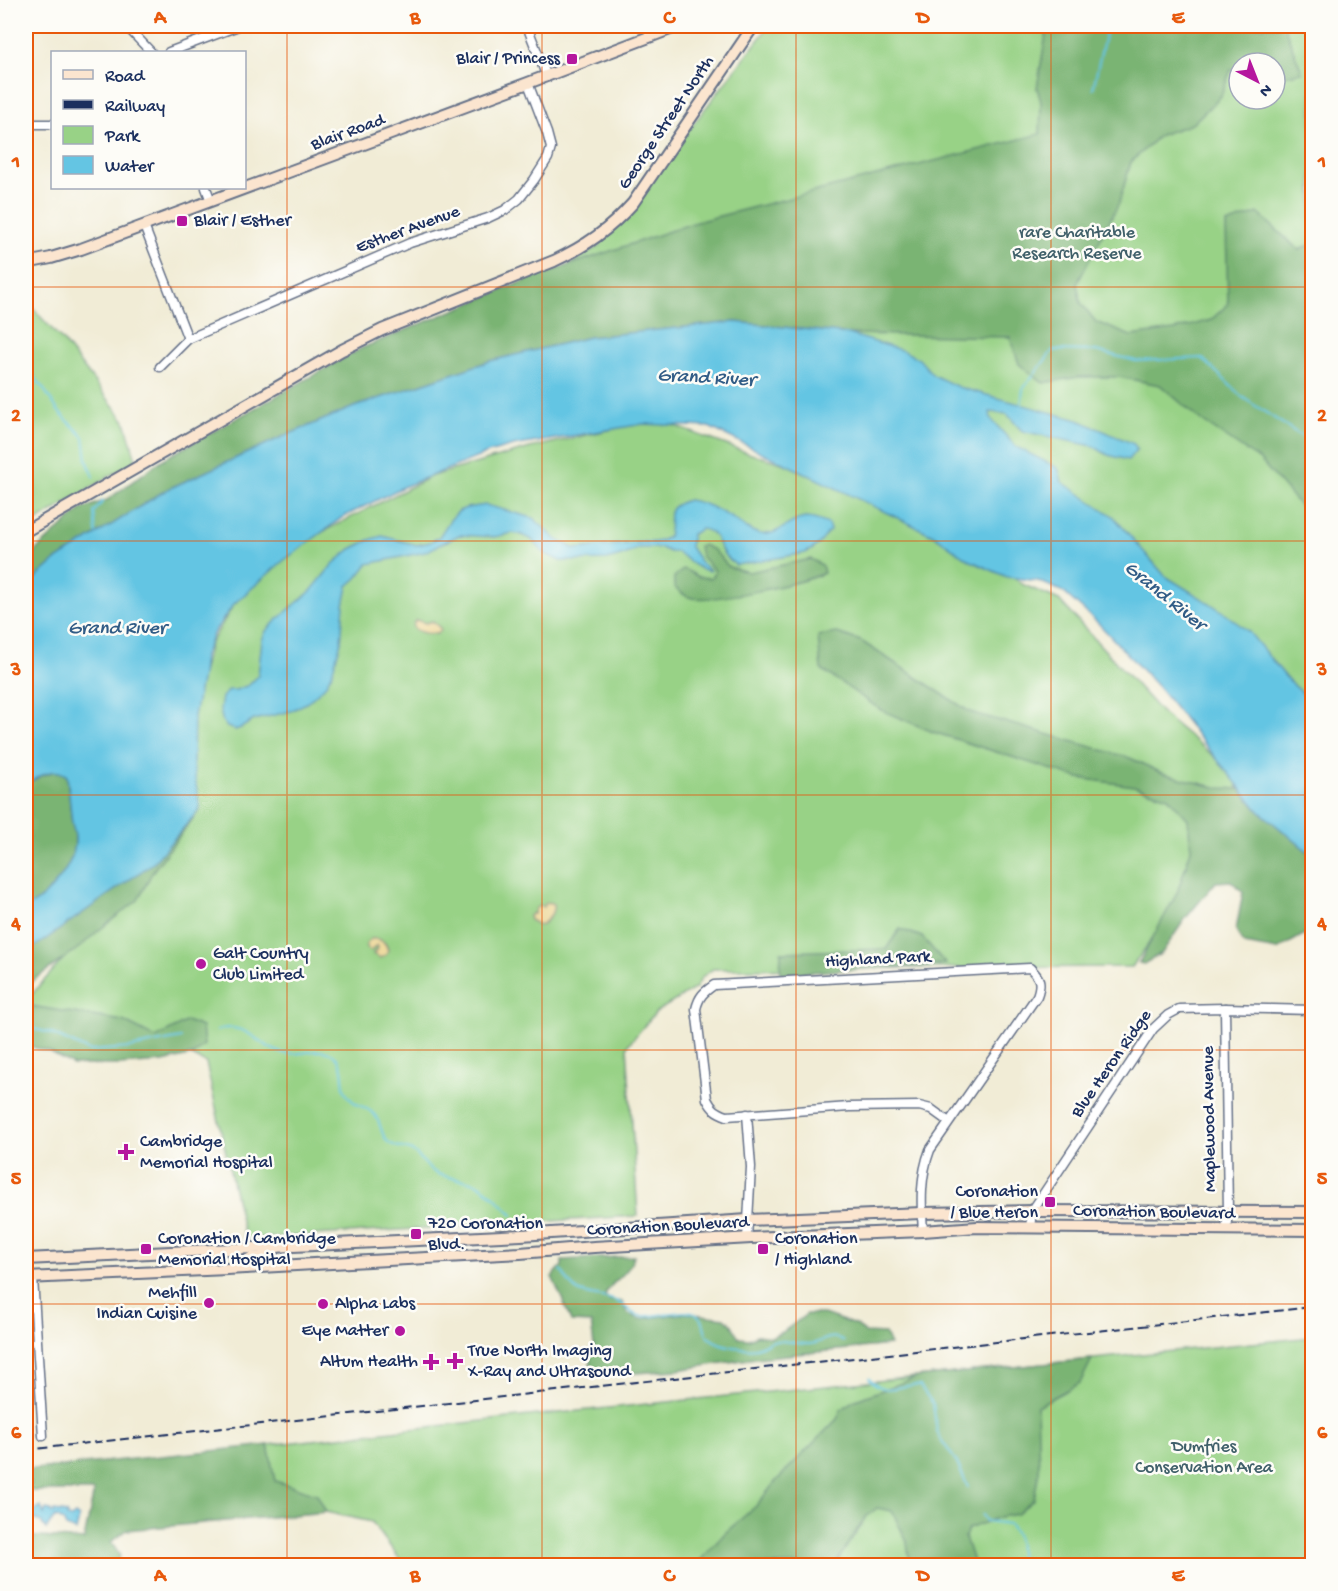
<svg xmlns="http://www.w3.org/2000/svg" width="1338" height="1591" font-family="'Gochi Hand',sans-serif">
	<style>
		.green { fill: #98d286; stroke: #5a8072; stroke-width: 1.5; fill-rule: evenodd }
		.forest { fill: #7ab473; stroke: #4a7268; stroke-width: 1.5 }
		.sand { fill: #eeda9e; stroke: #84847e; stroke-width: 1.5 }
		.water { fill: #64c5e3; stroke: #407aa0; stroke-width: 1.5 }
		.lines { fill: none; stroke-linecap: round; stroke-linejoin: round }
		.stream { stroke: #64c5e3; stroke-width: 2 }
		.street-casing { stroke: #667188; stroke-width: 11 }
		.secondary-casing { stroke: #667188; stroke-width: 14 }
		.street { stroke: #fff; stroke-width: 8 }
		.secondary { stroke: #fbe5cf; stroke-width: 10 }
		.rail { stroke: #1b2f5e; stroke-width: 2; stroke-dasharray: 9 4.5; stroke-linecap: butt }
		.grid { fill: none; stroke: #e8590c; stroke-width: 1.5; stroke-opacity: 0.55 }
		.poi-dot { fill: #b5179e; stroke: #fdfcf7; stroke-width: 2 }
		.labels { text-anchor: middle; dominant-baseline: central; stroke-width: 5; stroke-linejoin: round; paint-order: stroke }
		.poi-label { font-size: 18px; fill: #1b2f5e; stroke: #fdfcf7; text-anchor: start }
		.street-label { font-size: 18px; fill: #1b2f5e; stroke: #fdfcf7 }
		.park-label { font-size: 18px; fill: #40606a; stroke: #fdfcf7 }
		.water-label { font-size: 20px; font-style: italic; fill: #315c86; stroke: #fdfcf7 }
		.neatline { fill: none; stroke: #e8590c; stroke-width: 2 }
		.grid-label { font-size: 20px; text-anchor: middle; font-weight: bold; fill: #e8590c }
	</style>
	<rect width="100%" height="100%" fill="#fdfcf7"/>
	<filter id="ink" filterUnits="userSpaceOnUse"><feTurbulence type="fractalNoise" baseFrequency=".0167" numOctaves="2"/><feDisplacementMap in="SourceGraphic" scale="12" xChannelSelector="R" yChannelSelector="G"/><feConvolveMatrix kernelMatrix="1 2 1 2 8 2 1 2 1" color-interpolation-filters="sRGB"/></filter>
	<filter id="wash" filterUnits="userSpaceOnUse"><feTurbulence type="fractalNoise" baseFrequency=".008" numOctaves="4" result="noise"/><feDisplacementMap in="SourceGraphic" scale="24" xChannelSelector="R" yChannelSelector="G"/><feGaussianBlur stdDeviation="1.35" result="paint"/><feColorMatrix in="noise" values="0 0 0 0 0 0 0 0 0 0 0 0 0 0 0 0 0 1.4 0 .05"/><feComposite in="paint" operator="in"/></filter>
	<g filter="url(#wash)">
		<rect width="100%" height="100%" fill="#f1ecd6"/>
		<g class="green">
			<path d="M769,26H1312V701L1289,681L1265,652L1187,590L1165,576L1152,561L589,259L565,267L599,246ZM1239,63H1275V99H1239Z"/>
			<polygon points="26,301 63,341 125,421 136,460 29,526 26,517"/>
			<polygon points="656,419 748,453 897,497 1024,585 1059,600 1163,714 1234,773 1244,810 1132,967 713,969 702,977 696,988 656,1012 627,1046 638,1216 245,1239 206,1063 156,1038 26,1007 26,1001 78,942 187,727 210,644 234,604 287,550 432,476 530,448"/>
			<polygon points="1312,1337 1312,1565 404,1565 372,1522 326,1512 316,1494 274,1481 268,1445 509,1418"/>
		</g>
		<g class="forest">
			<polygon points="1044,26 1284,26 1302,72 1275,78 1275,63 1239,63 1239,72 1231,70 1221,96 1192,124 1160,135 1131,162 1119,203 1077,284 1081,303 1096,322 1131,336 1174,330 1211,320 1228,304 1226,224 1258,213 1299,250 1312,244 1312,517 1306,513 1260,460 1202,421 1160,385 1119,377 1079,377 1043,383 1019,364 1010,337 849,334 735,322 590,337 490,361 354,407 280,438 166,490 55,561 26,586 26,559 82,509 107,500 162,460 362,348 534,277 696,222 1040,134 1041,102 1037,88 1046,34"/>
			<path d="M703,545L714,550L729,567L749,572L811,559L822,565L824,573C803,583 709,604 689,597C684,596 678,590 674,587V577L684,569L699,577L712,578L715,571L701,556L699,547Z"/>
			<polygon points="837,633 861,641 970,712 1130,758 1162,773 1218,788 1240,789 1259,811 1312,855 1312,930 1277,950 1244,944 1236,930 1243,892 1231,881 1216,882 1185,919 1162,953 1144,964 1139,963 1177,893 1191,850 1188,819 1168,797 1134,786 1078,778 933,732 881,710 821,669 818,636"/>
			<path d="M54,771L61,772L67,776C69,792 70,807 72,823C73,828 75,832 75,837C77,864 48,897 26,908V784L41,776Z"/>
			<polygon points="200,809 153,871 138,900 98,931 80,947 31,982 31,1006 123,1021 156,1038 187,1021 202,1027 204,1045 193,1055 163,1062 119,1065 73,1065 49,1052 26,1045 26,953 153,863"/>
			<polygon points="900,929 922,937 946,964 780,974 781,952 886,949"/>
			<path d="M634,1256C628,1277 612,1279 605,1295L609,1300L622,1302L628,1314L640,1319L686,1313L725,1318L732,1325L739,1338L749,1339L757,1335L771,1337L784,1331L807,1314H824L858,1326L865,1333L885,1334L890,1345L756,1358L677,1370L596,1376L591,1369L589,1352L594,1346L591,1323L571,1322L563,1301L552,1277L562,1266V1260Z"/>
			<polygon points="1092,1359 1080,1383 1037,1406 1039,1471 1034,1499 1017,1514 1000,1517 968,1529 965,1537 974,1565 910,1565 907,1542 892,1511 877,1508 865,1518 835,1565 696,1565 726,1532 756,1506 776,1481 837,1419 841,1410 853,1401 917,1377"/>
			<polygon points="268,1445 275,1481 317,1494 326,1512 127,1530 111,1542 120,1556 116,1565 26,1565 26,1536 84,1540 94,1491 26,1491 26,1470"/>
		</g>
		<g class="sand">
			<path d="M416,620L426,623L432,621L440,628L441,631C433,636 418,633 413,627L414,622Z"/>
			<path d="M549,902L553,904C555,912 547,923 539,925L530,920L529,916L532,913L534,914L535,909L539,906L544,907L545,904Z"/>
			<path d="M371,939C380,938 386,941 388,950L386,955L380,958L373,954L378,948L377,945L371,951L368,950L366,943Z"/>
		</g>
		<g class="water">
			<path d="M735,322L849,334L904,351L919,359L933,375L958,387L1078,420L1134,444L1137,449L1128,460L1108,455L1093,446L1022,431L1007,414L990,412L991,419L1016,447L1058,468L1062,482L1113,516L1165,576L1219,609L1249,632L1289,681L1312,701V855L1259,811L1159,688L1098,623L1062,591L1038,581L1007,577L969,560L933,535L709,427L643,424L513,446L488,453L403,487L343,517L283,561L234,604L214,632L204,656L202,676L194,716L193,765L200,809L153,863L26,953V908C48,897 77,864 75,837C75,832 73,828 72,823C70,807 69,791 67,776C53,765 39,777 26,784V586L55,561L166,490L280,438L354,407L490,361L590,337Z"/>
			<path d="M688,500C704,502 718,510 732,518C741,524 749,532 761,534C778,536 791,519 805,518C813,518 821,521 828,524L830,530C822,541 817,548 805,553L736,565C732,562 727,558 724,554C715,542 718,531 701,529L692,534L690,547L701,563L711,571L702,569L694,565L677,552H670L661,548H639L624,555L607,560L560,561L544,553L531,539L519,534L513,533L494,537L459,535L425,552L368,564L357,578L348,586L344,605L341,642L332,673L325,686L308,702L291,711L254,720L241,728L235,730L227,727L223,722L220,710L222,697L229,690H236L249,685L258,676L262,640L266,631L280,617L311,591L333,564L351,549L369,540L382,536L417,545L430,542L439,537L450,520L459,511L466,508L486,505L533,518L557,540L575,549L644,542C654,543 660,542 668,537C674,516 660,509 688,500Z"/>
			<polygon points="41,1507 44,1514 46,1509 51,1510 52,1513 54,1513 54,1511 67,1513 67,1517 71,1518 75,1515 79,1518 76,1531 66,1527 63,1521 55,1517 46,1529 41,1522 31,1518 31,1514"/>
		</g>
		<g class="lines">
			<g class="stream">
				<polyline points="1093,89 1107,26"/>
				<polyline points="26,368 41,385 59,412 84,437 87,460 94,477"/>
				<polyline points="1021,404 1023,389 1053,350 1096,351 1136,361 1202,358 1242,397 1297,433 1312,441"/>
				<polyline points="96,533 94,512 103,501"/>
				<polyline points="26,1027 50,1033 89,1051 130,1048 181,1038"/>
				<path d="M217,1030C249,1021 256,1046 282,1053C298,1057 318,1046 332,1054C346,1063 341,1078 345,1091C351,1105 363,1105 373,1113C381,1120 380,1133 387,1141C394,1148 404,1147 412,1151C421,1157 426,1168 436,1173C447,1179 463,1178 475,1183C487,1187 503,1206 513,1215"/>
				<path d="M561,1270C566,1277 570,1287 578,1291C590,1297 605,1295 618,1302C627,1306 630,1315 640,1316C655,1318 682,1308 695,1314C706,1318 702,1328 708,1336C715,1344 732,1347 742,1348C746,1348 752,1349 756,1348C762,1347 767,1342 773,1341C785,1339 797,1345 809,1344C824,1343 829,1332 844,1341"/>
				<path d="M869,1378C888,1399 898,1382 920,1386L933,1404L937,1431L940,1438L956,1461L968,1487"/>
				<path d="M982,1515L986,1521L1009,1524C1021,1537 1019,1548 1019,1566"/>
			</g>
		</g>
	</g>
	<g filter="url(#ink)">
		<g class="lines">
			<defs>
				<g id="street">
					<polyline points="120,26 131,31 151,52"/>
					<polyline points="527,26 547,77"/>
					<polyline points="169,52 238,26"/>
					<polyline points="26,124 52,124"/>
					<polyline points="206,188 211,201"/>
					<polyline points="144,226 188,339"/>
					<polyline points="160,367 188,339 410,243 488,218 505,210 519,199 534,180 548,158 551,148 547,133 528,83"/>
					<polyline points="1225,1008 1228,1212 1226,1230"/>
					<polyline points="1030,1228 1032,1211 1153,1029 1168,1015 1179,1009 1225,1008 1312,1010"/>
					<path d="M923,1231C921,1203 920,1176 930,1150L1037,996C1042,982 1040,978 1030,968L714,985C704,992 699,996 696,1009L707,1099C712,1109 716,1112 727,1116L849,1107L919,1106L931,1109L949,1122"/>
					<polyline points="747,1239 751,1167 747,1114"/>
					<polyline points="33,1278 43,1436"/>
				</g>
				<g id="secondary">
					<polyline points="26,263 51,258 81,249 528,83 678,26"/>
					<path d="M26,531L342,350L382,330L554,261C586,246 609,230 633,203L750,31L752,26"/>
					<polyline points="26,1259 521,1235 748,1220 922,1213 1032,1211 1312,1212"/>
					<polyline points="246,1268 248,1260 251,1258 261,1257 277,1247"/>
					<polyline points="26,1278 227,1269 350,1262 520,1253 594,1247 751,1238 923,1231 977,1227 1312,1230"/>
				</g>
			</defs>
			<use href="#street" class="street-casing"/>
			<use href="#secondary" class="secondary-casing"/>
			<use href="#street" class="street"/>
			<use href="#secondary" class="secondary"/>
			<polyline class="rail" points="26,1450 1312,1307"/>
		</g>
	</g>
	<path class="grid" d="M287,26V1566M542,26V1566M796,26V1566M1051,26V1566M26,287H1312M26,541H1312M26,795H1312M26,1050H1312M26,1304H1312"/>
	<g class="poi-dot">
		<rect x="566" y="53" width="12" height="12" rx="3"/>
		<rect x="176" y="215" width="12" height="12" rx="3"/>
		<circle cx="201" cy="964" r="6"/>
		<path d="M123 1143h6v6h6v6h-6v6h-6v-6h-6v-6h6z"/>
		<rect x="1044" y="1196" width="12" height="12" rx="3"/>
		<rect x="410" y="1228" width="12" height="12" rx="3"/>
		<rect x="140" y="1243" width="12" height="12" rx="3"/>
		<rect x="757" y="1243" width="12" height="12" rx="3"/>
		<circle cx="209" cy="1303" r="6"/>
		<circle cx="323" cy="1304" r="6"/>
		<circle cx="400" cy="1331" r="6"/>
		<path d="M452 1352h6v6h6v6h-6v6h-6v-6h-6v-6h6z"/>
		<path d="M428 1353h6v6h6v6h-6v6h-6v-6h-6v-6h6z"/>
	</g>
	<g class="labels">
		<g class="poi-label">
			<text x="560" y="59" text-anchor="end">Blair / Princess</text>
			<text x="194" y="221">Blair / Esther</text>
			<text x="213" y="954">Galt Country<tspan x="213" dy="21">Club Limited</tspan></text>
			<text x="140" y="1142">Cambridge<tspan x="140" dy="21">Memorial Hospital</tspan></text>
			<text x="1038" y="1192" text-anchor="end">Coronation<tspan x="1038" dy="21">/ Blue Heron</tspan></text>
			<text x="428" y="1224">720 Coronation<tspan x="428" dy="21">Blvd.</tspan></text>
			<text x="158" y="1239">Coronation / Cambridge<tspan x="158" dy="21">Memorial Hospital</tspan></text>
			<text x="775" y="1239">Coronation<tspan x="775" dy="21">/ Highland</tspan></text>
			<text x="197" y="1293" text-anchor="end">Mehfill<tspan x="197" dy="21">Indian Cuisine</tspan></text>
			<text x="335" y="1304">Alpha Labs</text>
			<text x="388" y="1331" text-anchor="end">Eye Matter</text>
			<text x="468" y="1351">True North Imaging<tspan x="468" dy="21">X-Ray and Ultrasound</tspan></text>
			<text x="418" y="1362" text-anchor="end">Altum Health</text>
		</g>
		<g class="street-label">
			<text transform="translate(667 123) rotate(-56)">George Street North</text>
			<text transform="translate(348 133) rotate(-20)">Blair Road</text>
			<text transform="translate(408 230) rotate(-20)">Esther Avenue</text>
			<text transform="translate(878 960) rotate(-3)">Highland Park</text>
			<text transform="translate(1112 1064) rotate(-55)">Blue Heron Ridge</text>
			<text transform="translate(1210 1119) rotate(-91)">Maplewood Avenue</text>
			<text transform="translate(1154 1213) rotate(1)">Coronation Boulevard</text>
			<text transform="translate(668 1227) rotate(-3)">Coronation Boulevard</text>
		</g>
		<g class="park-label">
			<text x="1077" y="233">rare Charitable<tspan x="1077" dy="21">Research Reserve</tspan></text>
			<text x="1204" y="1447">Dumfries<tspan x="1204" dy="21">Conservation Area</tspan></text>
		</g>
		<g class="water-label">
			<text transform="translate(706 379) rotate(3)">Grand River</text>
			<text transform="translate(1164 597) rotate(39)">Grand River</text>
			<text x="117" y="629">Grand River</text>
		</g>
	</g>
	<rect width="1338" height="1591" fill="none" stroke="#fdfcf7" stroke-width="66"/>
	<rect x="51" y="51" width="195" height="138" fill="#fdfcf7" stroke="#a3aaba" stroke-width="1.5"/>
	<rect x="63" y="70" width="30" height="9" fill="#fbe5cf" stroke="#a3aaba" stroke-width="1.5"/>
	<text x="105" y="81" font-size="18" fill="#1b2f5e">Road</text>
	<rect x="63" y="100" width="30" height="9" fill="#1b2f5e" stroke="#a3aaba" stroke-width="1.5"/>
	<text x="105" y="111" font-size="18" fill="#1b2f5e">Railway</text>
	<rect x="63" y="126" width="30" height="18" fill="#98d286" stroke="#a3aaba" stroke-width="1.5"/>
	<text x="105" y="141" font-size="18" fill="#1b2f5e">Park</text>
	<rect x="63" y="156" width="30" height="18" fill="#64c5e3" stroke="#a3aaba" stroke-width="1.5"/>
	<text x="105" y="171" font-size="18" fill="#1b2f5e">Water</text>
	<g transform="translate(1257 81) rotate(138)"><circle r="28" fill="#fdfcf7" stroke="#a3aaba" stroke-width="1.5"/>
	<path d="M0-4.5L10 22L0 15L-10 22Z" fill="#b5179e"/>
	<text y="-9" font-size="16" font-weight="bold" text-anchor="middle" fill="#1b2f5e">N</text>
	</g>
	<rect x="33" y="33" width="1272" height="1525" class="neatline"/>
	<g class="grid-label">
		<text x="160" y="23">A</text>
		<text x="415" y="23">B</text>
		<text x="669" y="23">C</text>
		<text x="923" y="23">D</text>
		<text x="1178" y="23">E</text>
		<text x="16" y="167">1</text>
		<text x="1322" y="167">1</text>
		<text x="16" y="421">2</text>
		<text x="1322" y="421">2</text>
		<text x="16" y="675">3</text>
		<text x="1322" y="675">3</text>
		<text x="16" y="929">4</text>
		<text x="1322" y="929">4</text>
		<text x="16" y="1184">5</text>
		<text x="1322" y="1184">5</text>
		<text x="16" y="1438">6</text>
		<text x="1322" y="1438">6</text>
		<text x="160" y="1581">A</text>
		<text x="415" y="1581">B</text>
		<text x="669" y="1581">C</text>
		<text x="923" y="1581">D</text>
		<text x="1178" y="1581">E</text>
	</g>
</svg>
